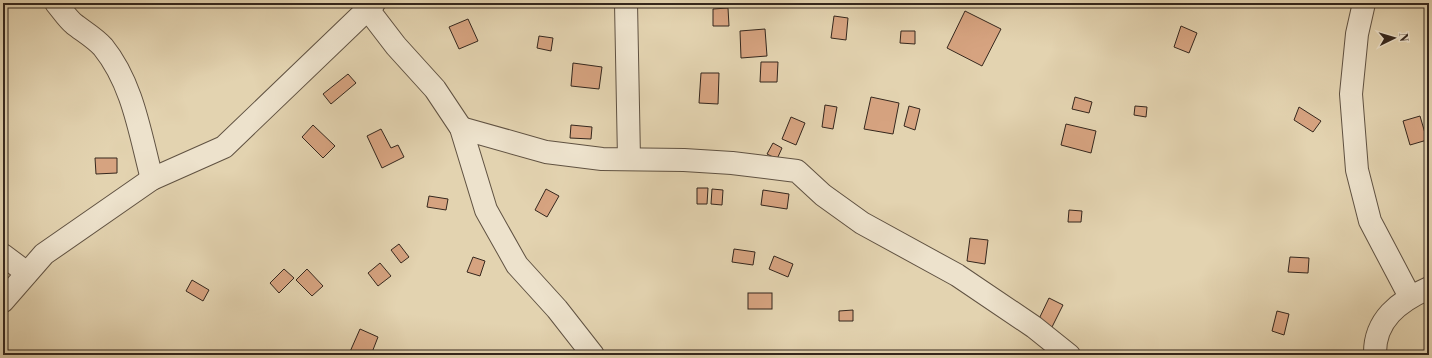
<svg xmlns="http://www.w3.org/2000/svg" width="1432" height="358" font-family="'Libre Bodoni',serif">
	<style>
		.building { fill: #d6a380; stroke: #35271d }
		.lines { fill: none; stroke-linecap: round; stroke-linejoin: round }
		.minor-casing { stroke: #605242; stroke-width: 24 }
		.minor { stroke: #ede2cc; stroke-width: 22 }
	</style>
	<rect width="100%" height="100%" fill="#e3d3b0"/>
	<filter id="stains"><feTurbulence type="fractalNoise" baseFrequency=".005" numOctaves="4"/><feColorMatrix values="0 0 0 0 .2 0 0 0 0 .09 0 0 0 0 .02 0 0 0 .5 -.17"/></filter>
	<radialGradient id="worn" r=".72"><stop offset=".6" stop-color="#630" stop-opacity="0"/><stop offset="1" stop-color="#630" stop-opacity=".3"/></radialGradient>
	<g class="building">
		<polygon points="683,3 701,3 700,7"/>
		<polygon points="728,8 729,26 713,26 713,9"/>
		<polygon points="965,11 1001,29 982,66 947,48"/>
		<polygon points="834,16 848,18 846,40 831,38"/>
		<polygon points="468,19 478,41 459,49 449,27"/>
		<polygon points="1181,26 1197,33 1189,53 1174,47"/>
		<polygon points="765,29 767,56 741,58 740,31"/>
		<polygon points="901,31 915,31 915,44 900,43"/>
		<polygon points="539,36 553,38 551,51 537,48"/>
		<polygon points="761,62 778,62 777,82 760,82"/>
		<polygon points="573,63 602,67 599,89 571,86"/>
		<polygon points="701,73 719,73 718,104 699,103"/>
		<polygon points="348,74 356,83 331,104 323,94"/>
		<polygon points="871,97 899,103 893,134 864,129"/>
		<polygon points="1075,97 1092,102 1089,113 1072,109"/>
		<polygon points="825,105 837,107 833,129 822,127"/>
		<polygon points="909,106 920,109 915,130 904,126"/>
		<polygon points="1135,106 1147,107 1146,117 1134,115"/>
		<polygon points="1299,107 1321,121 1313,132 1294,120"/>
		<polygon points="1420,116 1427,140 1410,145 1403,121"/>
		<polygon points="791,117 805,123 796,145 782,139"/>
		<polygon points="1066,124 1096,131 1091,153 1061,145"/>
		<polygon points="313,125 335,146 323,158 302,137"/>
		<polygon points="571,125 592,127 591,139 570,138"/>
		<polygon points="381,129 391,148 398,145 404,157 382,168 367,136"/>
		<polygon points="773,143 782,148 777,159 767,154"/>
		<polygon points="95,158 117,158 117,173 96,174"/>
		<polygon points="697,188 708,188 707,204 697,204"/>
		<polygon points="546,189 559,196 547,217 535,210"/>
		<polygon points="712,189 723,190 722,205 711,204"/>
		<polygon points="763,190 789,194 787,209 761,205"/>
		<polygon points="429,196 448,199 446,210 427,207"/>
		<polygon points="1069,210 1082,211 1081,222 1068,222"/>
		<polygon points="970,238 988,240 985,264 967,261"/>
		<polygon points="399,244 409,257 401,263 391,250"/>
		<polygon points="734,249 755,252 753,265 732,262"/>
		<polygon points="774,256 793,264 788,277 769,269"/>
		<polygon points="473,257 485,261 480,276 467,272"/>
		<polygon points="1290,257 1309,258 1308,273 1288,272"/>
		<polygon points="380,263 391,276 378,286 368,273"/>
		<polygon points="284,269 294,278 279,293 270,283"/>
		<polygon points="307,269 323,286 312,296 296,280"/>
		<polygon points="192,280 209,290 203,301 186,291"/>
		<rect x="748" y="293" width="24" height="16"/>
		<polygon points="1049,298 1063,305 1052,327 1038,321"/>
		<polygon points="853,310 853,321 839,321 839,311"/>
		<polygon points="1277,311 1289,314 1284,335 1272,331"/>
		<polygon points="360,329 378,337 371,355 349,354"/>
	</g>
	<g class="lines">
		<defs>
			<g id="minor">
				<path d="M56,3C62,10 67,18 74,24C83,31 95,38 103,47C133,84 140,134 152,179"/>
				<polyline points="363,3 396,46 435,89 461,128 486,210 517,265 557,309 593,355"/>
				<polyline points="626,3 629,159"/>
				<polyline points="1364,3 1357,34 1351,94 1357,170 1370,221 1410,297"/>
				<polyline points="461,128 546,152 602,159 684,160 732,163 797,171 823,195 862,223 957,275 1034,327 1069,355"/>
				<polyline points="3,255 27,273"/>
				<polyline points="3,301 44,254 152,179 224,147 374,3"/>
				<path d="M1375,355C1374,320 1399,301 1429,288"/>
			</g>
		</defs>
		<use href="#minor" class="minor-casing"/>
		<use href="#minor" class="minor"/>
	</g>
	<rect width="1432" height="358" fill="none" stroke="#e3d3b0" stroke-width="16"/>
	<rect x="4" y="4" width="1424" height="350" fill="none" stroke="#35271d" stroke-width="2"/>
	<rect x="8" y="8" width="1416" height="342" fill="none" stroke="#35271d"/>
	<g transform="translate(1394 38) rotate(85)" stroke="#ede2cc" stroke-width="3" paint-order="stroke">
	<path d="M0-3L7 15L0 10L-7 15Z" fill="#35271d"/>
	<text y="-6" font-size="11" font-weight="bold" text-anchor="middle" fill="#35271d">N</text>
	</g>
	<rect width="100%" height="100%" filter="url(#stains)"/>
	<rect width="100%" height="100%" fill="url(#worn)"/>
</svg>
